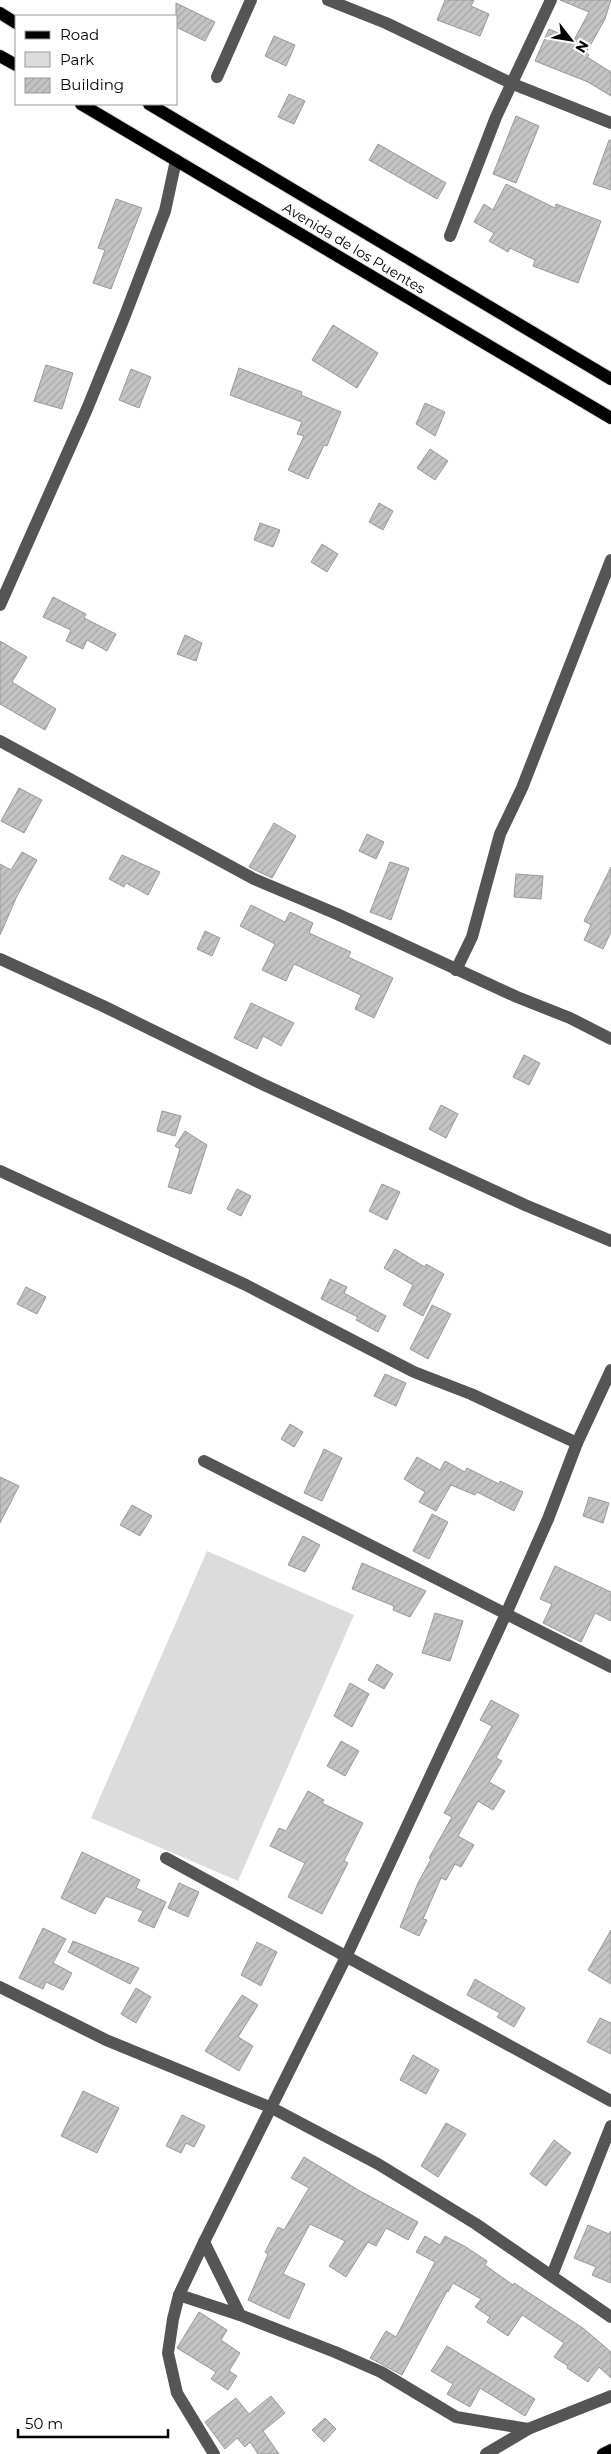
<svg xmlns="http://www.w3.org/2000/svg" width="611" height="2454" font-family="Montserrat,sans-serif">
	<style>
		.green { fill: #dcdcdc }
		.building { fill: url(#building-hatch); stroke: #999 }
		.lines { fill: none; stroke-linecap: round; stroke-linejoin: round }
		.major-casing { stroke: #dbdbdb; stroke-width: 14 }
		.minor { stroke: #555; stroke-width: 12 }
		.major { stroke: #000; stroke-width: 12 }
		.labels { text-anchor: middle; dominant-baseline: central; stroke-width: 4; stroke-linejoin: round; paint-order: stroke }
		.street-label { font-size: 14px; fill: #000; stroke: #fff }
	</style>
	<defs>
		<pattern id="building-hatch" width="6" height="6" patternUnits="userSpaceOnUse" patternTransform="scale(1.25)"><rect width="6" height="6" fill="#c4c4c4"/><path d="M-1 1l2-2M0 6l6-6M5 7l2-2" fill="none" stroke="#a7a7a7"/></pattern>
	</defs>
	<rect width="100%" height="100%" fill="#fff"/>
	<polygon class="green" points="207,1551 354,1615 238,1881 91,1818"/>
	<g class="building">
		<polygon points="445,0 474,0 471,6 489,14 480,36 437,20"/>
		<polygon points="560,0 611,0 605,19 586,53 589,55 587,57 611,72 611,96 588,82 535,61 549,29 574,40 589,12"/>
		<polygon points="176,3 215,22 205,41 176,27"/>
		<polygon points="274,36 295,45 286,66 265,56"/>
		<polygon points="289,94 305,101 294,124 278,117"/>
		<polygon points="516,116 539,126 516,183 493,174"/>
		<polygon points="609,140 611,140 611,190 593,184"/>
		<polygon points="378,144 446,183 437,199 369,160"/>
		<polygon points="506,184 555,208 556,204 601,221 578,283 533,266 535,260 510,248 508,252 489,241 494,233 474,222 484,204 493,210"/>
		<polygon points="116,199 142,208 111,289 93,283 105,250 98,248"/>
		<polygon points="333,325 378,353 357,388 312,360"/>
		<polygon points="46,365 73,373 62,409 34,401"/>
		<polygon points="239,368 302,392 301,395 341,412 327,446 324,445 308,479 288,470 304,436 297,434 302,422 230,395"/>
		<polygon points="131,369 151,377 139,408 119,400"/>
		<polygon points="425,403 445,412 435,436 416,424"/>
		<polygon points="430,449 448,461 435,480 417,468"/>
		<polygon points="379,503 393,511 383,530 369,522"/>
		<polygon points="260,523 280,530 273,547 254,540"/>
		<polygon points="322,544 338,554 327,572 311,562"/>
		<polygon points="53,597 86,614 84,618 116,634 107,651 87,640 83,649 66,641 71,630 43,617"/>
		<polygon points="185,635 202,643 196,661 177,654"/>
		<polygon points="0,641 27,657 12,682 56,709 45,730 0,704"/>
		<polygon points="19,788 42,800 24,833 1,821"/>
		<polygon points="274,823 296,836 272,878 249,867"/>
		<polygon points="367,834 384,842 376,859 359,851"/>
		<polygon points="22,852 37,860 17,896 0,935 0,864 11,870"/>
		<polygon points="122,855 160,872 148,895 126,883 124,887 109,879"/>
		<polygon points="390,862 409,868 391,920 370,912"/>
		<polygon points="611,867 611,932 603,949 584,940 591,925 584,921"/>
		<polygon points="516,874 543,876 541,899 514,897"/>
		<polygon points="251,905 285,922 290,912 313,923 309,933 351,952 348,957 393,978 374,1018 355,1009 361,995 294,964 286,981 262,970 275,944 240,926"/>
		<polygon points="205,931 220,938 212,956 197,949"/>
		<polygon points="251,1003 294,1023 281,1046 263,1036 257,1049 234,1038"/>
		<polygon points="524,1055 540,1063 529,1085 513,1077"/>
		<polygon points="441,1105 458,1114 446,1138 429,1129"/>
		<polygon points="162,1111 181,1116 175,1136 157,1131"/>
		<polygon points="185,1131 207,1145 191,1194 168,1187 180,1149 175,1146"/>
		<polygon points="382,1184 400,1192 387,1220 369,1211"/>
		<polygon points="237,1189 251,1196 241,1216 227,1209"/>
		<polygon points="395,1249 425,1267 426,1264 444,1274 423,1316 403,1305 413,1285 384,1268"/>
		<polygon points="330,1279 347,1287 344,1293 386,1316 378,1332 356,1320 358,1317 321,1299"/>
		<polygon points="26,1287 46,1297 37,1314 17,1304"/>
		<polygon points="432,1305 451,1314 428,1359 410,1349"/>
		<polygon points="385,1374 406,1383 396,1406 374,1396"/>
		<polygon points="290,1424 303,1432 294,1447 281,1439"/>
		<polygon points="324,1449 342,1458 322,1501 304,1493"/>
		<polygon points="417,1457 440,1470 445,1461 465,1472 467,1468 499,1484 500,1481 523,1492 514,1511 477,1492 475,1495 451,1485 436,1511 419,1502 425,1492 404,1479"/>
		<polygon points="0,1477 19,1486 0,1523"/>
		<polygon points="589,1497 609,1503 603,1523 583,1516"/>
		<polygon points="132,1505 152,1516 140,1536 120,1525"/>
		<polygon points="432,1514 448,1522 429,1559 413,1551"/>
		<polygon points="303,1536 320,1545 305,1572 288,1565"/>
		<polygon points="362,1563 426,1591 410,1617 393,1610 394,1606 352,1589"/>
		<polygon points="555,1566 611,1592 611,1621 595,1613 581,1642 543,1623 552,1604 540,1599"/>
		<polygon points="435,1613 463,1621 450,1661 422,1653"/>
		<polygon points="377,1664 393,1674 384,1689 368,1680"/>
		<polygon points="350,1683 369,1694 352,1727 334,1716"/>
		<polygon points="491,1700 519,1715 496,1758 502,1761 489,1782 505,1791 493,1810 478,1801 458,1836 474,1845 461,1867 455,1864 446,1880 441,1878 423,1919 427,1920 419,1936 400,1927 418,1883 431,1859 429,1858 452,1817 444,1813 492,1726 480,1720"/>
		<polygon points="341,1741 359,1751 345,1776 327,1766"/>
		<polygon points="308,1791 324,1800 322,1803 363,1823 344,1861 348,1863 322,1914 288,1897 305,1863 270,1846 279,1828 286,1831"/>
		<polygon points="82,1852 140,1880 136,1888 166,1902 154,1928 138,1921 143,1911 106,1896 95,1914 61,1898"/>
		<polygon points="179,1883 199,1892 188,1917 168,1908"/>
		<polygon points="43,1928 66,1939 53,1963 72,1973 63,1990 46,1982 43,1989 19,1978"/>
		<polygon points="611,1930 611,1984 588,1970"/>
		<polygon points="73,1941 139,1968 130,1984 68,1952"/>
		<polygon points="257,1942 277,1952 261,1986 241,1975"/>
		<polygon points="475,1979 525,2008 514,2027 497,2017 500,2013 467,1995"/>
		<polygon points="136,1988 151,1997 136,2023 121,2014"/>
		<polygon points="242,1995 258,2005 238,2037 253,2046 239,2071 205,2051"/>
		<polygon points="600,2018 611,2023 611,2054 587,2042"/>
		<polygon points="413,2055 439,2070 426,2094 400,2080"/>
		<polygon points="83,2091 119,2108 97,2153 61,2136"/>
		<polygon points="182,2115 205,2126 194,2147 186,2143 181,2153 166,2146"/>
		<polygon points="446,2123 466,2134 438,2177 421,2166"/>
		<polygon points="554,2140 571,2153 546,2186 530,2174"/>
		<polygon points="304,2157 360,2191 418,2222 408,2240 386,2228 376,2246 368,2242 346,2277 329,2266 345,2241 310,2224 283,2274 305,2284 289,2319 248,2300 268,2254 265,2252 278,2227 284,2230 309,2188 291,2178"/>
		<polygon points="588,2225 609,2234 611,2231 611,2283 592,2275 596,2267 574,2258"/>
		<polygon points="425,2236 440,2245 445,2236 466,2247 487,2261 485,2265 513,2285 514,2283 583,2328 611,2352 611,2378 599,2367 588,2382 567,2368 568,2366 554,2357 564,2343 522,2315 508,2336 487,2322 490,2317 475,2307 481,2299 453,2283 448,2292 447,2291 402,2375 370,2358 386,2331 396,2337 435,2262 416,2252"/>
		<polygon points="199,2312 227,2330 221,2340 240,2353 229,2371 237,2376 228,2390 211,2379 216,2372 177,2348"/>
		<polygon points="447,2346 535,2399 525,2416 480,2388 470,2407 447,2394 453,2384 431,2371"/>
		<polygon points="271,2396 285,2413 263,2431 279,2454 258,2454 250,2442 245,2447 237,2438 225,2449 205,2422 236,2398 249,2414"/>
		<polygon points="325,2418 336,2429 324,2442 312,2430"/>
	</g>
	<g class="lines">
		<defs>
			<g id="major">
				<polyline points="0,13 16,23"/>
				<polyline points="0,56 16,65"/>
				<polyline points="81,104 611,418"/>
				<polyline points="149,104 611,379"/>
				<polyline points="603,2454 611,2450"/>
			</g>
		</defs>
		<use href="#major" class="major-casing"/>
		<g class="minor">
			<polyline points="328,0 386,23 513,84 611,123"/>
			<polyline points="217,77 251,0"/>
			<polyline points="450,236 496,117 551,0"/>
			<polyline points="0,605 87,409 124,318 165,211 176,160"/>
			<polyline points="0,741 254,879 337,914 517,997 570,1018 611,1039"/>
			<polyline points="0,959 103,1006 260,1083 525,1205 611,1241"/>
			<polyline points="456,970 472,937 500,834 522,788 611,560"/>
			<polyline points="0,1171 246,1285 414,1372 471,1394 577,1443"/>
			<polyline points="204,1461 611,1667"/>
			<polyline points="166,1858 611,2101"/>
			<polyline points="0,1987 106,2040 272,2108 378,2164 476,2224 611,2317"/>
			<polyline points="204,2242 240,2315"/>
			<polyline points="552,2275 611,2126"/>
			<polyline points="179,2295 240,2315 335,2352 381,2372 456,2417 528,2429"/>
			<polyline points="214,2454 177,2393 168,2353 173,2319 179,2295 204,2242 346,1957 506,1614 548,1519 577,1443 611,1370"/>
			<polyline points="486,2454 528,2429 611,2396"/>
		</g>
		<use href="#major" class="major"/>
	</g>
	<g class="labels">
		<g class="street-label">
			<text transform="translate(354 248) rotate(31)">Avenida de los Puentes</text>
		</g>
	</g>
	<rect x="15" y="15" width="162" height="90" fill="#ffffff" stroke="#999999"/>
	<rect x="25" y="31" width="25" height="8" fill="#000000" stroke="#999999"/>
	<text x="60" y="40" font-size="15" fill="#000000">Road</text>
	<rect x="25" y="52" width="25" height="15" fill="#dcdcdc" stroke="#999999"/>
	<text x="60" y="65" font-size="15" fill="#000000">Park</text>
	<rect x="25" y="78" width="25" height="15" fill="url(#building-hatch)" stroke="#999999"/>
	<text x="60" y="90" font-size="15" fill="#000000">Building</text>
	<g transform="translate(571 40) rotate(121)" stroke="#ffffff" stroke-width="4" paint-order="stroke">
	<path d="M0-4L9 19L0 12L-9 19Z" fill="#000000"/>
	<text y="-8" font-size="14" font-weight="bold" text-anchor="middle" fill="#000000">N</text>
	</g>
	<path d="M18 2429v8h150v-8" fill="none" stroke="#000000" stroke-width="2.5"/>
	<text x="25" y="2429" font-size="15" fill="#000000" stroke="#ffffff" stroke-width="4" paint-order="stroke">50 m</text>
</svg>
